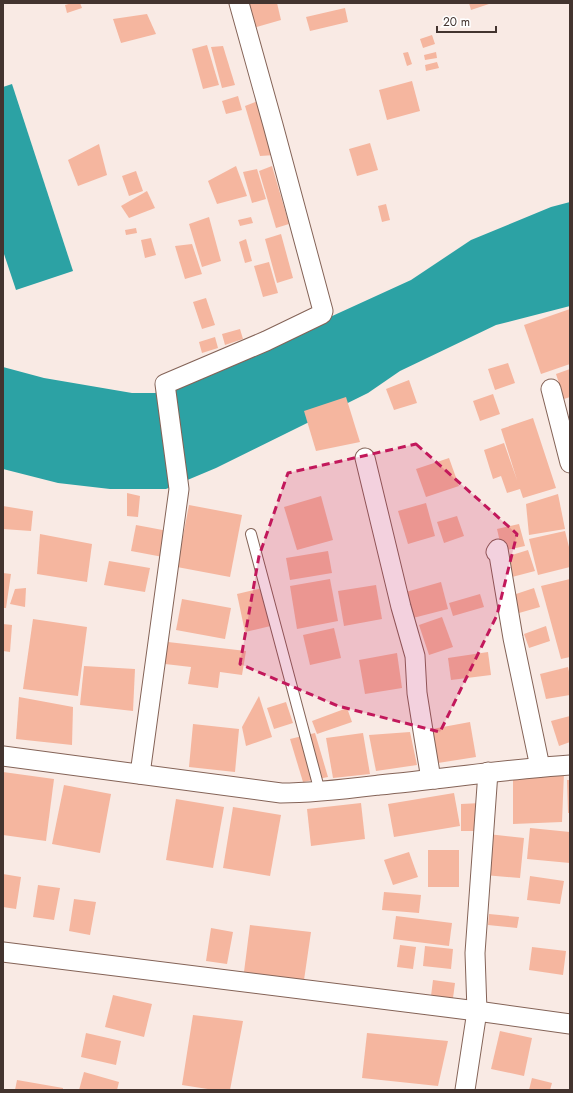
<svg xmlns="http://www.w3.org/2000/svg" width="573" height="1093" font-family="Jost,sans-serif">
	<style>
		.water { fill: #2ca2a4 }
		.building { fill: #f5b69f }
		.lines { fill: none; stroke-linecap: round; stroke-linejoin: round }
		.lane-casing { stroke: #846357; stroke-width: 12 }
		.street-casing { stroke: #846357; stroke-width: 21 }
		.lane { stroke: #fff; stroke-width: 10 }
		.street { stroke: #fff; stroke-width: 19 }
		.marked { fill: #c2185b; fill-opacity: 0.2; stroke: #c2185b; stroke-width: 3; stroke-dasharray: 8 5; stroke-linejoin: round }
	</style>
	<rect width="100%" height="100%" fill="#f9eae4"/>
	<g class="water">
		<polygon points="12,84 73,271 16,290 3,251 3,87"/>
		<polygon points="570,202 570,306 496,325 400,371 368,393 216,468 166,489 110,489 58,483 3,469 3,367 44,378 132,393 155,393 177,387 411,280 471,240 551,207"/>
	</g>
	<g class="building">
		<polygon points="72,3 80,3 82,8 67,13 65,5"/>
		<polygon points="246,3 277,3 281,20 253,28"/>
		<polygon points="469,3 492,3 471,10"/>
		<polygon points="345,8 348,22 310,31 306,17"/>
		<polygon points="147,14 156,34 121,43 113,19"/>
		<polygon points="432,35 435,44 423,48 420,39"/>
		<polygon points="207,45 219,85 203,89 192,49"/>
		<polygon points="223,46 235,85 222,88 211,47"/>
		<polygon points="408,52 412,64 407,66 403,53"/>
		<polygon points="436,52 437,58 425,60 424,55"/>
		<polygon points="437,62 439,68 426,71 425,65"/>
		<polygon points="412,81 420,111 387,120 379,90"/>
		<polygon points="238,96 242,110 226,114 222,101"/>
		<polygon points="258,101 275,155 260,156 245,106"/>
		<polygon points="370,143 378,170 357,176 349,149"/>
		<polygon points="99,144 107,175 78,186 68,160"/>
		<polygon points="236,166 247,196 217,204 208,181"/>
		<polygon points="272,166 289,224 276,228 259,171"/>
		<polygon points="257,169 266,199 252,203 243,172"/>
		<polygon points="136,171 143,191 129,196 122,176"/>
		<polygon points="147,191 155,208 129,218 121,206"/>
		<polygon points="386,204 390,220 382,222 378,206"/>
		<polygon points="209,217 221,261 202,267 189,224"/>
		<polygon points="251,217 253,223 240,226 238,220"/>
		<polygon points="136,228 137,233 126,235 125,230"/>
		<polygon points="281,234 293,278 277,283 265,239"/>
		<polygon points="151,238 156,255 145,258 141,240"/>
		<polygon points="246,239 252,261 245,263 239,242"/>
		<polygon points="192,244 202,274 185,279 175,246"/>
		<polygon points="269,262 278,293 263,297 254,266"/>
		<polygon points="206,298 215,325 202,329 193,302"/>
		<polygon points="570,309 570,364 541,374 524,325"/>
		<polygon points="240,329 243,339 225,345 222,334"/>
		<polygon points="215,337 218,348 202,353 199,342"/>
		<polygon points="508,363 515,383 495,390 488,369"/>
		<polygon points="570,369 570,397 564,399 556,374"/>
		<polygon points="409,380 417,403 394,410 386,389"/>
		<polygon points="493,394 500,414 480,421 473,401"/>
		<polygon points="346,397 360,442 316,451 304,411"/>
		<polygon points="533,418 556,488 523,498 520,489 507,493 501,476 493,479 484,450 504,443 517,480 501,429"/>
		<polygon points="449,458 459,486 426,497 416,469"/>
		<polygon points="127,493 140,496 138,517 127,516"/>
		<polygon points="558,494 565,529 529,535 526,504"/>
		<polygon points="321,496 333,540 297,550 284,507"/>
		<polygon points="426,503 435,536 408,544 398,511"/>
		<polygon points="189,505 242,515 230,577 177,567"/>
		<polygon points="3,506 33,511 31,531 3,529"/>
		<polygon points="457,516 464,536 444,543 437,522"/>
		<polygon points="519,524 525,546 502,551 497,529"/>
		<polygon points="136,525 168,531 163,557 131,551"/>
		<polygon points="565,531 570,551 570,567 538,575 529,539"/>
		<polygon points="40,534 92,544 87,582 37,574"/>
		<polygon points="528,550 535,571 512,577 506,557"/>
		<polygon points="328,551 332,573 290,580 286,558"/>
		<polygon points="109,561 150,568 145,592 104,585"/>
		<polygon points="3,573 11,574 6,608 3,608"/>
		<polygon points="330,579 338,621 297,629 290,586"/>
		<polygon points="570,579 570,657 561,659 541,586"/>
		<polygon points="441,582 448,609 413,618 406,592"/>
		<polygon points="376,585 382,619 344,626 338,591"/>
		<polygon points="271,586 279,624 245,632 237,594"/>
		<polygon points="26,588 25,607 10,604 15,589"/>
		<polygon points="534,588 540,607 519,613 513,595"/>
		<polygon points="480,594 484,607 453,616 449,603"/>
		<polygon points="182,599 231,608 225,639 176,630"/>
		<polygon points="442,617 453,647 429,655 419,625"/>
		<polygon points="33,619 87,627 78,696 23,689"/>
		<polygon points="3,624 12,625 10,652 3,651"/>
		<polygon points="546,626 550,641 529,648 524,634"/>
		<polygon points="334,628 341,658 310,665 303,635"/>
		<polygon points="168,642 246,651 242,675 220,672 218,688 188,684 191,667 165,664"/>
		<polygon points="488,652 491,675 451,680 448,658"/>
		<polygon points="397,653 402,688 365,694 359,660"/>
		<polygon points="84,666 135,669 133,711 80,705"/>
		<polygon points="568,667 570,676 570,695 546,699 540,674"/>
		<polygon points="259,696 272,737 246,746 242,727"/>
		<polygon points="19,697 73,707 72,745 16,739"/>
		<polygon points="286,702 293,723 274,729 267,708"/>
		<polygon points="347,708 352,722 317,734 312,721"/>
		<polygon points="570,716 570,742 559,746 551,721"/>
		<polygon points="470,722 476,757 438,763 432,729"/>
		<polygon points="193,724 239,729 235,772 189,767"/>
		<polygon points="410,732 417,765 376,771 369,735"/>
		<polygon points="315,733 328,777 303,782 290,739"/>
		<polygon points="363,733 370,774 333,778 326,738"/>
		<polygon points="3,772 54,779 46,841 3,835"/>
		<polygon points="564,772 562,822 513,824 513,777"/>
		<polygon points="567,780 570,780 570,813 568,813"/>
		<polygon points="64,785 111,794 100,853 52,844"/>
		<polygon points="454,793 460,826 394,837 388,804"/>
		<polygon points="176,799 224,807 213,868 166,860"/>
		<polygon points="361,803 365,839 311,846 307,809"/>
		<polygon points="481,803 481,831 461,831 461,804"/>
		<polygon points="233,807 281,815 270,876 223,868"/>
		<polygon points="530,828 570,832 570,863 527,859"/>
		<polygon points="488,834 524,838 520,878 484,875"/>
		<rect x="428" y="850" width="31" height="37"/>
		<polygon points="409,852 418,877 393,885 384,860"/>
		<polygon points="3,874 21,877 16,909 3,907"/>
		<polygon points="530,876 564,881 560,904 527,900"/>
		<polygon points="38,885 60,888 54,920 33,917"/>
		<polygon points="384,892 421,895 419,913 382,910"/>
		<polygon points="74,899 96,902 90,935 69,931"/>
		<polygon points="489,914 519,917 517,928 488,925"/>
		<polygon points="396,916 452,923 449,946 393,939"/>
		<polygon points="250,925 311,932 304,980 244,972"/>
		<polygon points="211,928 233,932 227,964 206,961"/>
		<polygon points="400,945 416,947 413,969 397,967"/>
		<polygon points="425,946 453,949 451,969 423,966"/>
		<polygon points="532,947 566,951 563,975 529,970"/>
		<polygon points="433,980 455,983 453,998 431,996"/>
		<polygon points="113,995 152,1004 144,1037 105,1027"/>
		<polygon points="193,1015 243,1021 230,1090 214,1090 182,1085"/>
		<polygon points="500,1031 532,1038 524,1076 491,1069"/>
		<polygon points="86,1033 121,1041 116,1065 81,1057"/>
		<polygon points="367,1033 448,1041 438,1086 362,1078"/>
		<polygon points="84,1072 119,1082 117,1090 79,1090"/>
		<polygon points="532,1078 552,1083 550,1090 529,1090"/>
		<polygon points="17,1080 63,1088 63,1090 15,1090"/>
	</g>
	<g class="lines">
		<defs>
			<polyline id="lane" points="251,534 320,792"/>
			<g id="street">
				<polyline points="551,389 570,463"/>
				<polyline points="365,458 401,607 415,656 417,693 424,737 430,773 435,779"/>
				<polyline points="496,552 498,549 513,638 540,767"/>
				<path d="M3,756L281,793C314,793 346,789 379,785C443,779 506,769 570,765"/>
				<polyline points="140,774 179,489 165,384 266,341 322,314 323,311 273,125 239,3"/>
				<polyline points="3,952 477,1011 570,1024"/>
				<polyline points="465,1090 477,1011 475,953 488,772"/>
			</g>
		</defs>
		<use href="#lane" class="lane-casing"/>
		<use href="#street" class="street-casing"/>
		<use href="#lane" class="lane"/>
		<use href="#street" class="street"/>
	</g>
	<path class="marked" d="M416,444L517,534L497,615L440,732L338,706L240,664L259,556L288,473Z"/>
	<rect width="573" height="1093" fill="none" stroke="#43342f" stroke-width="8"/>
	<path d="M437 26v6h59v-6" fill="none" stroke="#43342f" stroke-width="2"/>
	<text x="443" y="26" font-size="12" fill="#43342f" stroke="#ffffff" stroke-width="3" paint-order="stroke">20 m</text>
</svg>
